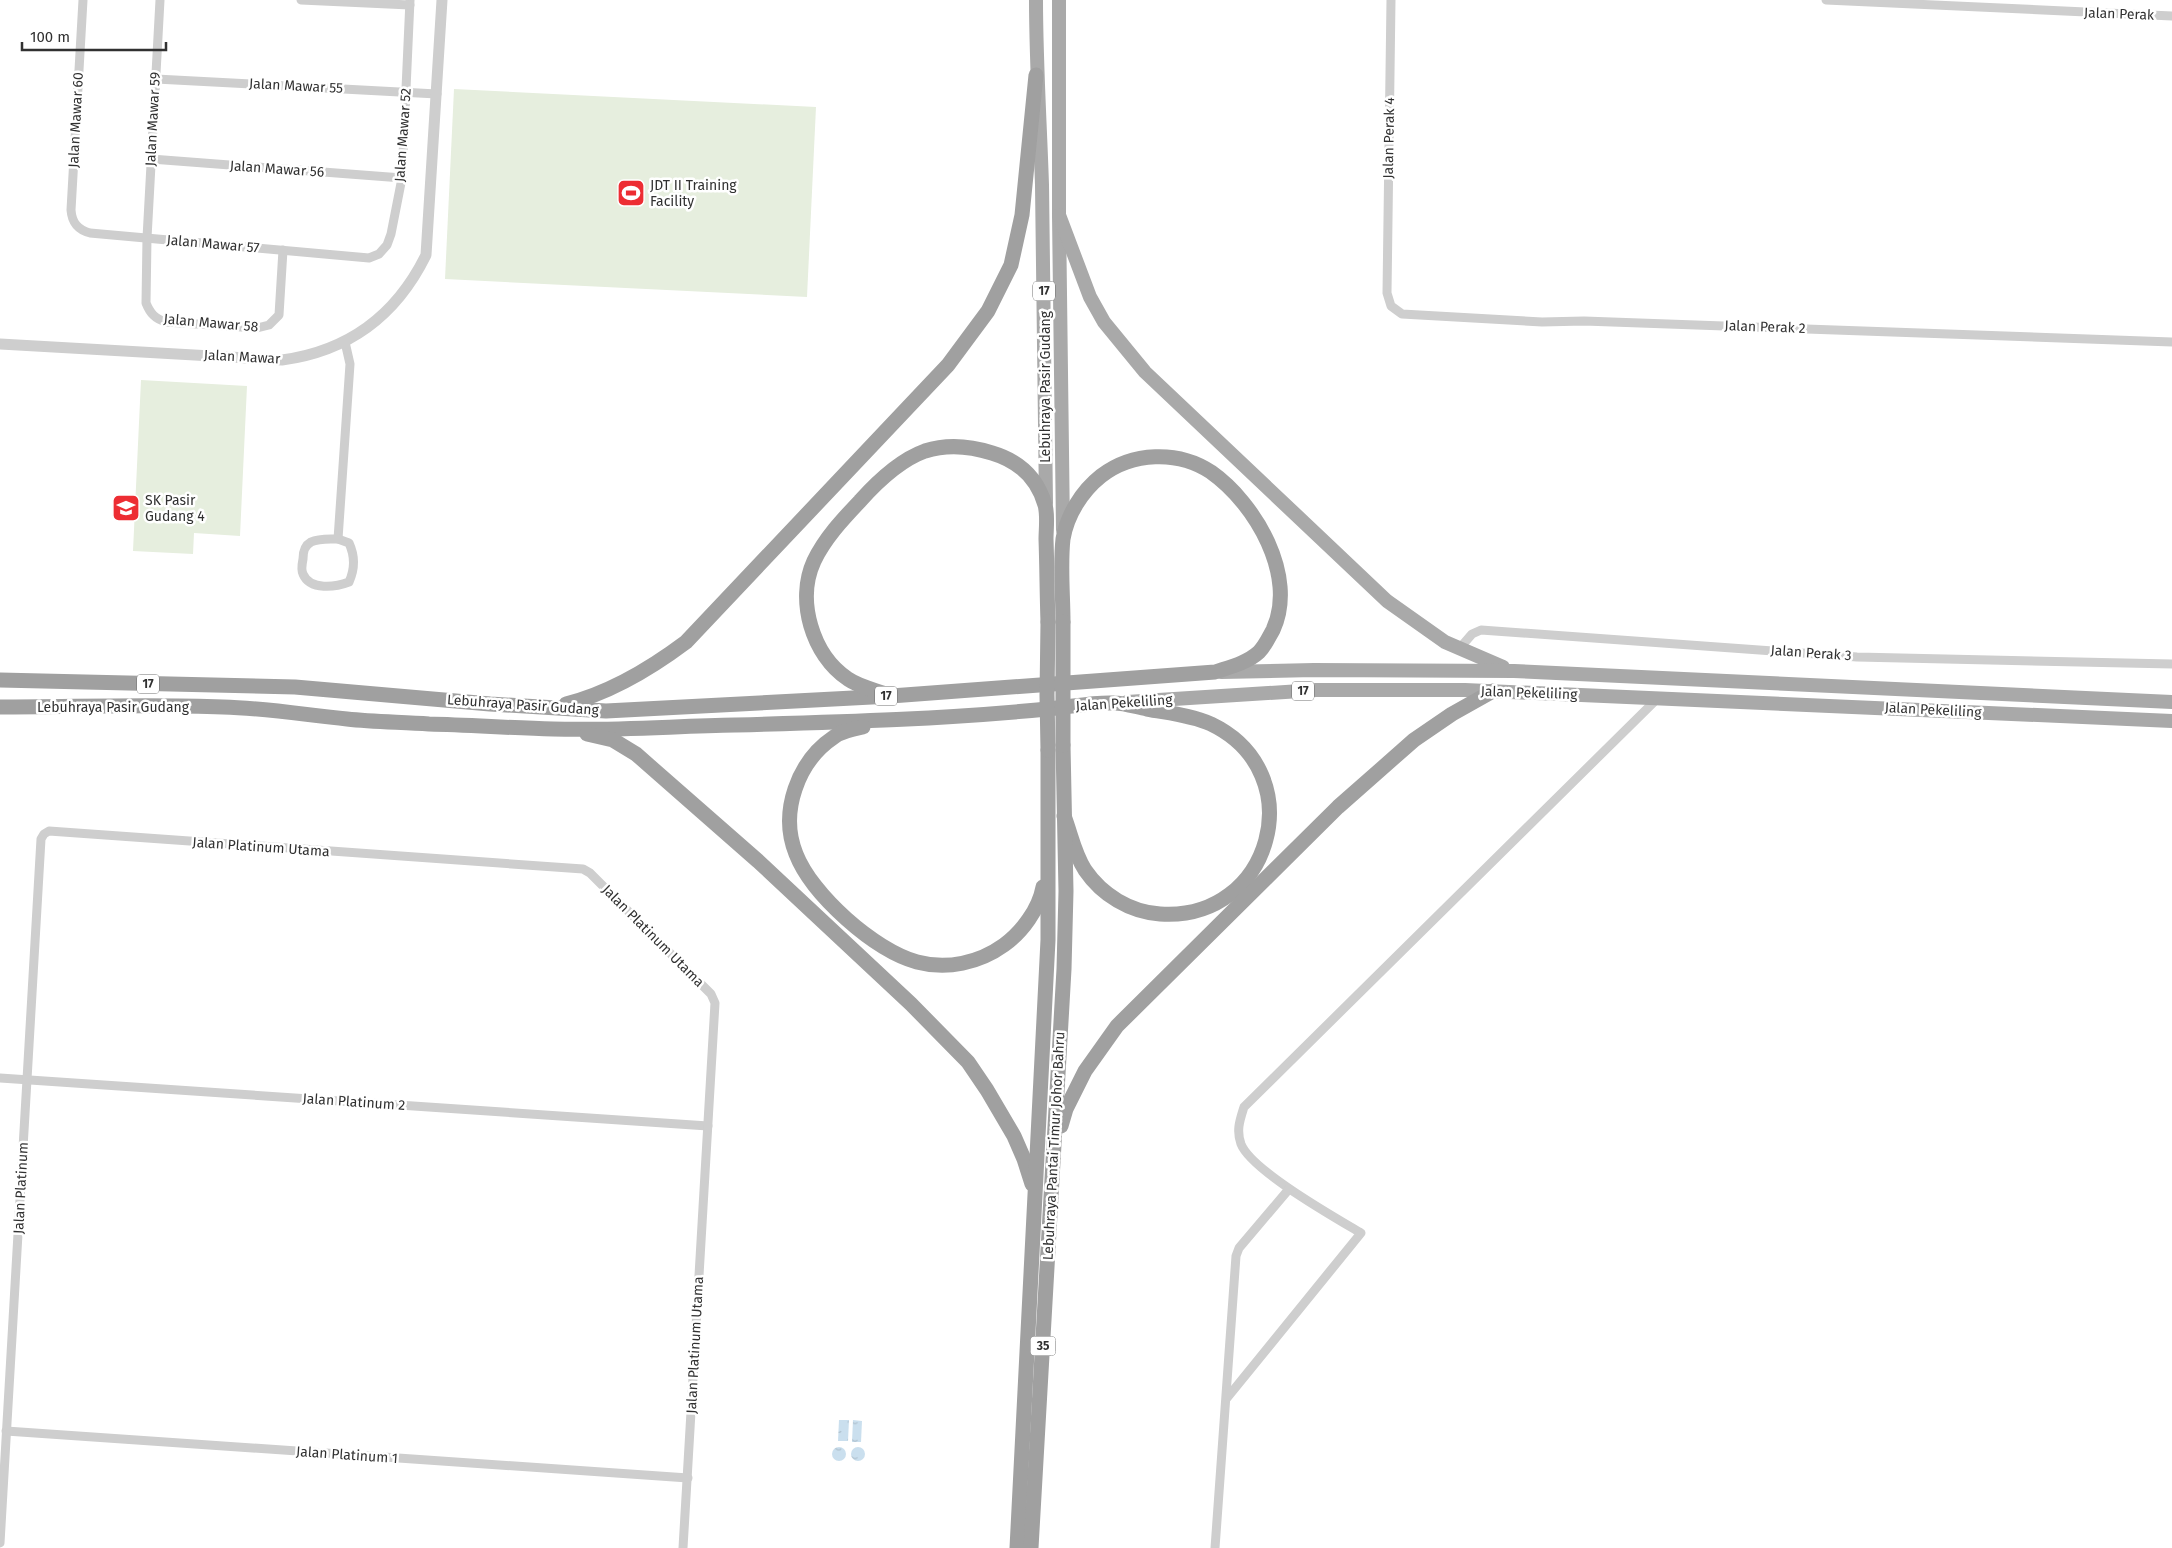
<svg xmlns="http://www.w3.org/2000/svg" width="2172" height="1548" font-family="'Fira Sans',sans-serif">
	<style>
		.pitch { fill: #e6eede }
		.water { fill: url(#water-ripples) }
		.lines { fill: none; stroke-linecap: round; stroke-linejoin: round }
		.minor { stroke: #cecece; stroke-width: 9 }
		.tertiary { stroke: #cecece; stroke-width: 11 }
		.primary { stroke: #a9a9a9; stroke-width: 14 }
		.trunk { stroke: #a0a0a0; stroke-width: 15 }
		.trunk-bridge { stroke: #a0a0a0; stroke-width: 15 }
		.labels { text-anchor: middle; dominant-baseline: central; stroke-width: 5; stroke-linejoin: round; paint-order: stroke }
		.shield { fill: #fff; stroke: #6f6f6f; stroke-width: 1 }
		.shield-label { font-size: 12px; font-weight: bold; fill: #313131 }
		.street-label { font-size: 14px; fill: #313131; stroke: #fff }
		.poi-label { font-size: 14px; fill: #313131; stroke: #fff; text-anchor: start }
	</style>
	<defs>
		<pattern id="water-ripples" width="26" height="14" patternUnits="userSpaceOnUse" patternTransform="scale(1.25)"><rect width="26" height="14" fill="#cadfee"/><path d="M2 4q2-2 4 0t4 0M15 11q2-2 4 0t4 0" fill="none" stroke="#aec0cd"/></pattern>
	</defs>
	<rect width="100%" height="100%" fill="#fff"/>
	<g class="pitch">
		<polygon points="454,89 816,107 807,297 445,279"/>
		<polygon points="141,380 247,386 240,536 194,533 193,554 133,551"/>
	</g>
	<g class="water">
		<polygon points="839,1420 849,1420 848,1441 838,1441"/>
		<polygon points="853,1420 862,1421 861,1442 852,1442"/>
		<circle cx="839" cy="1454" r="7"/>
		<circle cx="858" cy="1454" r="7"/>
	</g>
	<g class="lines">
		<g class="minor">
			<path d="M83,0L71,210C72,223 78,230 90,233L369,258L379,254L387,245L391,234L402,178L410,0"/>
			<path d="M160,0L147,238L146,303C150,313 155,319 166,322L257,328L269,325L279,315L283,250"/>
			<polyline points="301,0 410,5"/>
			<polyline points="1391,0 1387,293 1391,306 1402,314 1542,322 1584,321 2172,342"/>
			<polyline points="1826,0 2172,16"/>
			<polyline points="156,79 437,94"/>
			<polyline points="151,159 402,178"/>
			<polyline points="338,539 350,364 345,342"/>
			<path d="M338,539L349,543C355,556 355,569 349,582C336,587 310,591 303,574C301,570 302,564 303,559C303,552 304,546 311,542C319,538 329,539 338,539Z"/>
			<polyline points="1459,649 1472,634 1481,630 1857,657 2172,664"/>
			<polyline points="0,1078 708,1126"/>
			<path d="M1227,1398L1361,1233C1334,1217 1251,1170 1241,1144C1236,1130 1240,1120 1244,1107L1658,698"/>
			<polyline points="6,1431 688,1478"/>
			<polyline points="0,1543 41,839 44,834 49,831 583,869 590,873 711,994 715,1003 683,1548"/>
			<polyline points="1215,1548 1236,1256 1239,1248 1289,1189"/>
		</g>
		<path class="tertiary" d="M0,344L282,360C349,351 396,316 426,255L442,0"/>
		<g class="primary">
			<path d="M1036,0C1036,62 1040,123 1042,185C1044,291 1045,397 1046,503"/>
			<polyline points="1059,0 1059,215 1063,530"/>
			<polyline points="1059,215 1090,297 1104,322 1145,372 1387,601 1445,642 1503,667"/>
			<polyline points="1221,672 1314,670 1514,671 2172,702"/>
			<polyline points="1127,702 1316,690 1465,690 2172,721"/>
		</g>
		<g class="trunk">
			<path d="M0,680L295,687L490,704L606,711L891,696L1215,672C1230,667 1247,663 1259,652C1265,646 1269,637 1273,630C1298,576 1255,503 1211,472C1178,450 1132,452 1101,476C1082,491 1067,515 1063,539C1060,565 1063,596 1063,622"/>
			<path d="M883,693C871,689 858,686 848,679C812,655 796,600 814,561C825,538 843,519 860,501C877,482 900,460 925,451C947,444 970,446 992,453C1019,461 1037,477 1045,505C1048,515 1046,529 1046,539C1047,567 1047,595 1048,622"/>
			<path d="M566,704C610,693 650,669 686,642L948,365L988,311L1011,265L1022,215L1036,75"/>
			<path d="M0,707C74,707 149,704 223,707C265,708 306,715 347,719C374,722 402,722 429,724C470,725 512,728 553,729C613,731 675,726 735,725C842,722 950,719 1057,708C1075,706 1096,702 1114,703C1125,703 1136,707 1147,709C1168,713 1191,715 1211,724C1313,773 1272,922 1160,914C1130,912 1102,895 1085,870C1074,853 1071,834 1064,816"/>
			<path d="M863,727C853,729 842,731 834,737C798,761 779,812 796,854C812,895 874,950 917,962C947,970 979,963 1004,945C1022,932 1039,909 1043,887"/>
			<polyline points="587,734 613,740 636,754 758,861 911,1004 968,1062 987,1090 1014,1136 1024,1159 1032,1184"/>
			<polyline points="1061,1126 1066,1109 1085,1071 1117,1026 1338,807 1414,740 1452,714 1493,691"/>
			<polyline points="1017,1548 1048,940 1048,750"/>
			<polyline points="1031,1548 1064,969 1066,891 1063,745"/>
		</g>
		<g class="trunk-bridge">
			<polyline points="1048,622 1047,695 1048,750"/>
			<polyline points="1063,622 1063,745"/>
		</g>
	</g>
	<defs>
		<symbol id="stadium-square" viewBox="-11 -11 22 22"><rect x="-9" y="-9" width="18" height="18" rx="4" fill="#ed2d33" stroke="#fff"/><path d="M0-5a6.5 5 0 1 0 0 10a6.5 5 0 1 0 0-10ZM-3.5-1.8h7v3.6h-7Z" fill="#fff"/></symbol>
		<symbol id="school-square" viewBox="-11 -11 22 22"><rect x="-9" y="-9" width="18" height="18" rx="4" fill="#ed2d33" stroke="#fff"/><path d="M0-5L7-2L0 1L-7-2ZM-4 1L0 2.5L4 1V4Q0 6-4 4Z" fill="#fff"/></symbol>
	</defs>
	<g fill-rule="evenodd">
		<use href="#stadium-square" x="615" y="177" width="32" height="32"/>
		<use href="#school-square" x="110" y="492" width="32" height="32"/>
	</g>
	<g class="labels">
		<g class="shield">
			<rect x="1033" y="281.5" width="22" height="19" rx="4"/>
			<rect x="137" y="674.5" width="22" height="19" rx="4"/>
			<rect x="1292" y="681.5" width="22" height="19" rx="4"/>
			<rect x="875" y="686.5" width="22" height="19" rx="4"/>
			<rect x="1030.5" y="1336.5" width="25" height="19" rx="4"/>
		</g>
		<g class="shield-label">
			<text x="1044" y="291">17</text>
			<text x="148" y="684">17</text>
			<text x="1303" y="691">17</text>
			<text x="886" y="696">17</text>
			<text x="1043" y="1346">35</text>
		</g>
		<g class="street-label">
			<text transform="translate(2119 14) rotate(2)">Jalan Perak</text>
			<text transform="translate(296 86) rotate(3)">Jalan Mawar 55</text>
			<text transform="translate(153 119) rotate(-87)">Jalan Mawar 59</text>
			<text transform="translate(76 120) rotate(-87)">Jalan Mawar 60</text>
			<text transform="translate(403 135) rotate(-86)">Jalan Mawar 52</text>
			<text transform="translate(1389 138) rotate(-89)">Jalan Perak 4</text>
			<text transform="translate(277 169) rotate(4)">Jalan Mawar 56</text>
			<text transform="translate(213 244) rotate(5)">Jalan Mawar 57</text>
			<text transform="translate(211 323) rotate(5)">Jalan Mawar 58</text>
			<text transform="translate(1765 327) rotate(2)">Jalan Perak 2</text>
			<text transform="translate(242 357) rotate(3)">Jalan Mawar</text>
			<text transform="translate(1045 387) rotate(-90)">Lebuhraya Pasir Gudang</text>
			<text transform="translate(1811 653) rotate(4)">Jalan Perak 3</text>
			<text transform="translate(1529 693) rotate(2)">Jalan Pekeliling</text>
			<text transform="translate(1124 703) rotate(-4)">Jalan Pekeliling</text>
			<text transform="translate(523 705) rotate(4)">Lebuhraya Pasir Gudang</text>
			<text x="113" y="707">Lebuhraya Pasir Gudang</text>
			<text transform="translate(1933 710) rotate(3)">Jalan Pekeliling</text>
			<text transform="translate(261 847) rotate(4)">Jalan Platinum Utama</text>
			<text transform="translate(653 936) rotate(45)">Jalan Platinum Utama</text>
			<text transform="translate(354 1102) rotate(4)">Jalan Platinum 2</text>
			<text transform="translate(1054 1146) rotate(-87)">Lebuhraya Pantai Timur Johor Bahru</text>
			<text transform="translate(21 1188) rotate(-87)">Jalan Platinum</text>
			<text transform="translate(695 1345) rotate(-87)">Jalan Platinum Utama</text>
			<text transform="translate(347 1455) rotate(4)">Jalan Platinum 1</text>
		</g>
		<g class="poi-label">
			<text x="650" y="185">JDT II Training<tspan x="650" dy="16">Facility</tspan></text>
			<text x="145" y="500">SK Pasir<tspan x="145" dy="16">Gudang 4</tspan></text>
		</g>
	</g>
	<path d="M22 42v8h144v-8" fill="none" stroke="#313131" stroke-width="2.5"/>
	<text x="30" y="42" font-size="15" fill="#313131" stroke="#ffffff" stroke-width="4" paint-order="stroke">100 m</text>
</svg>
